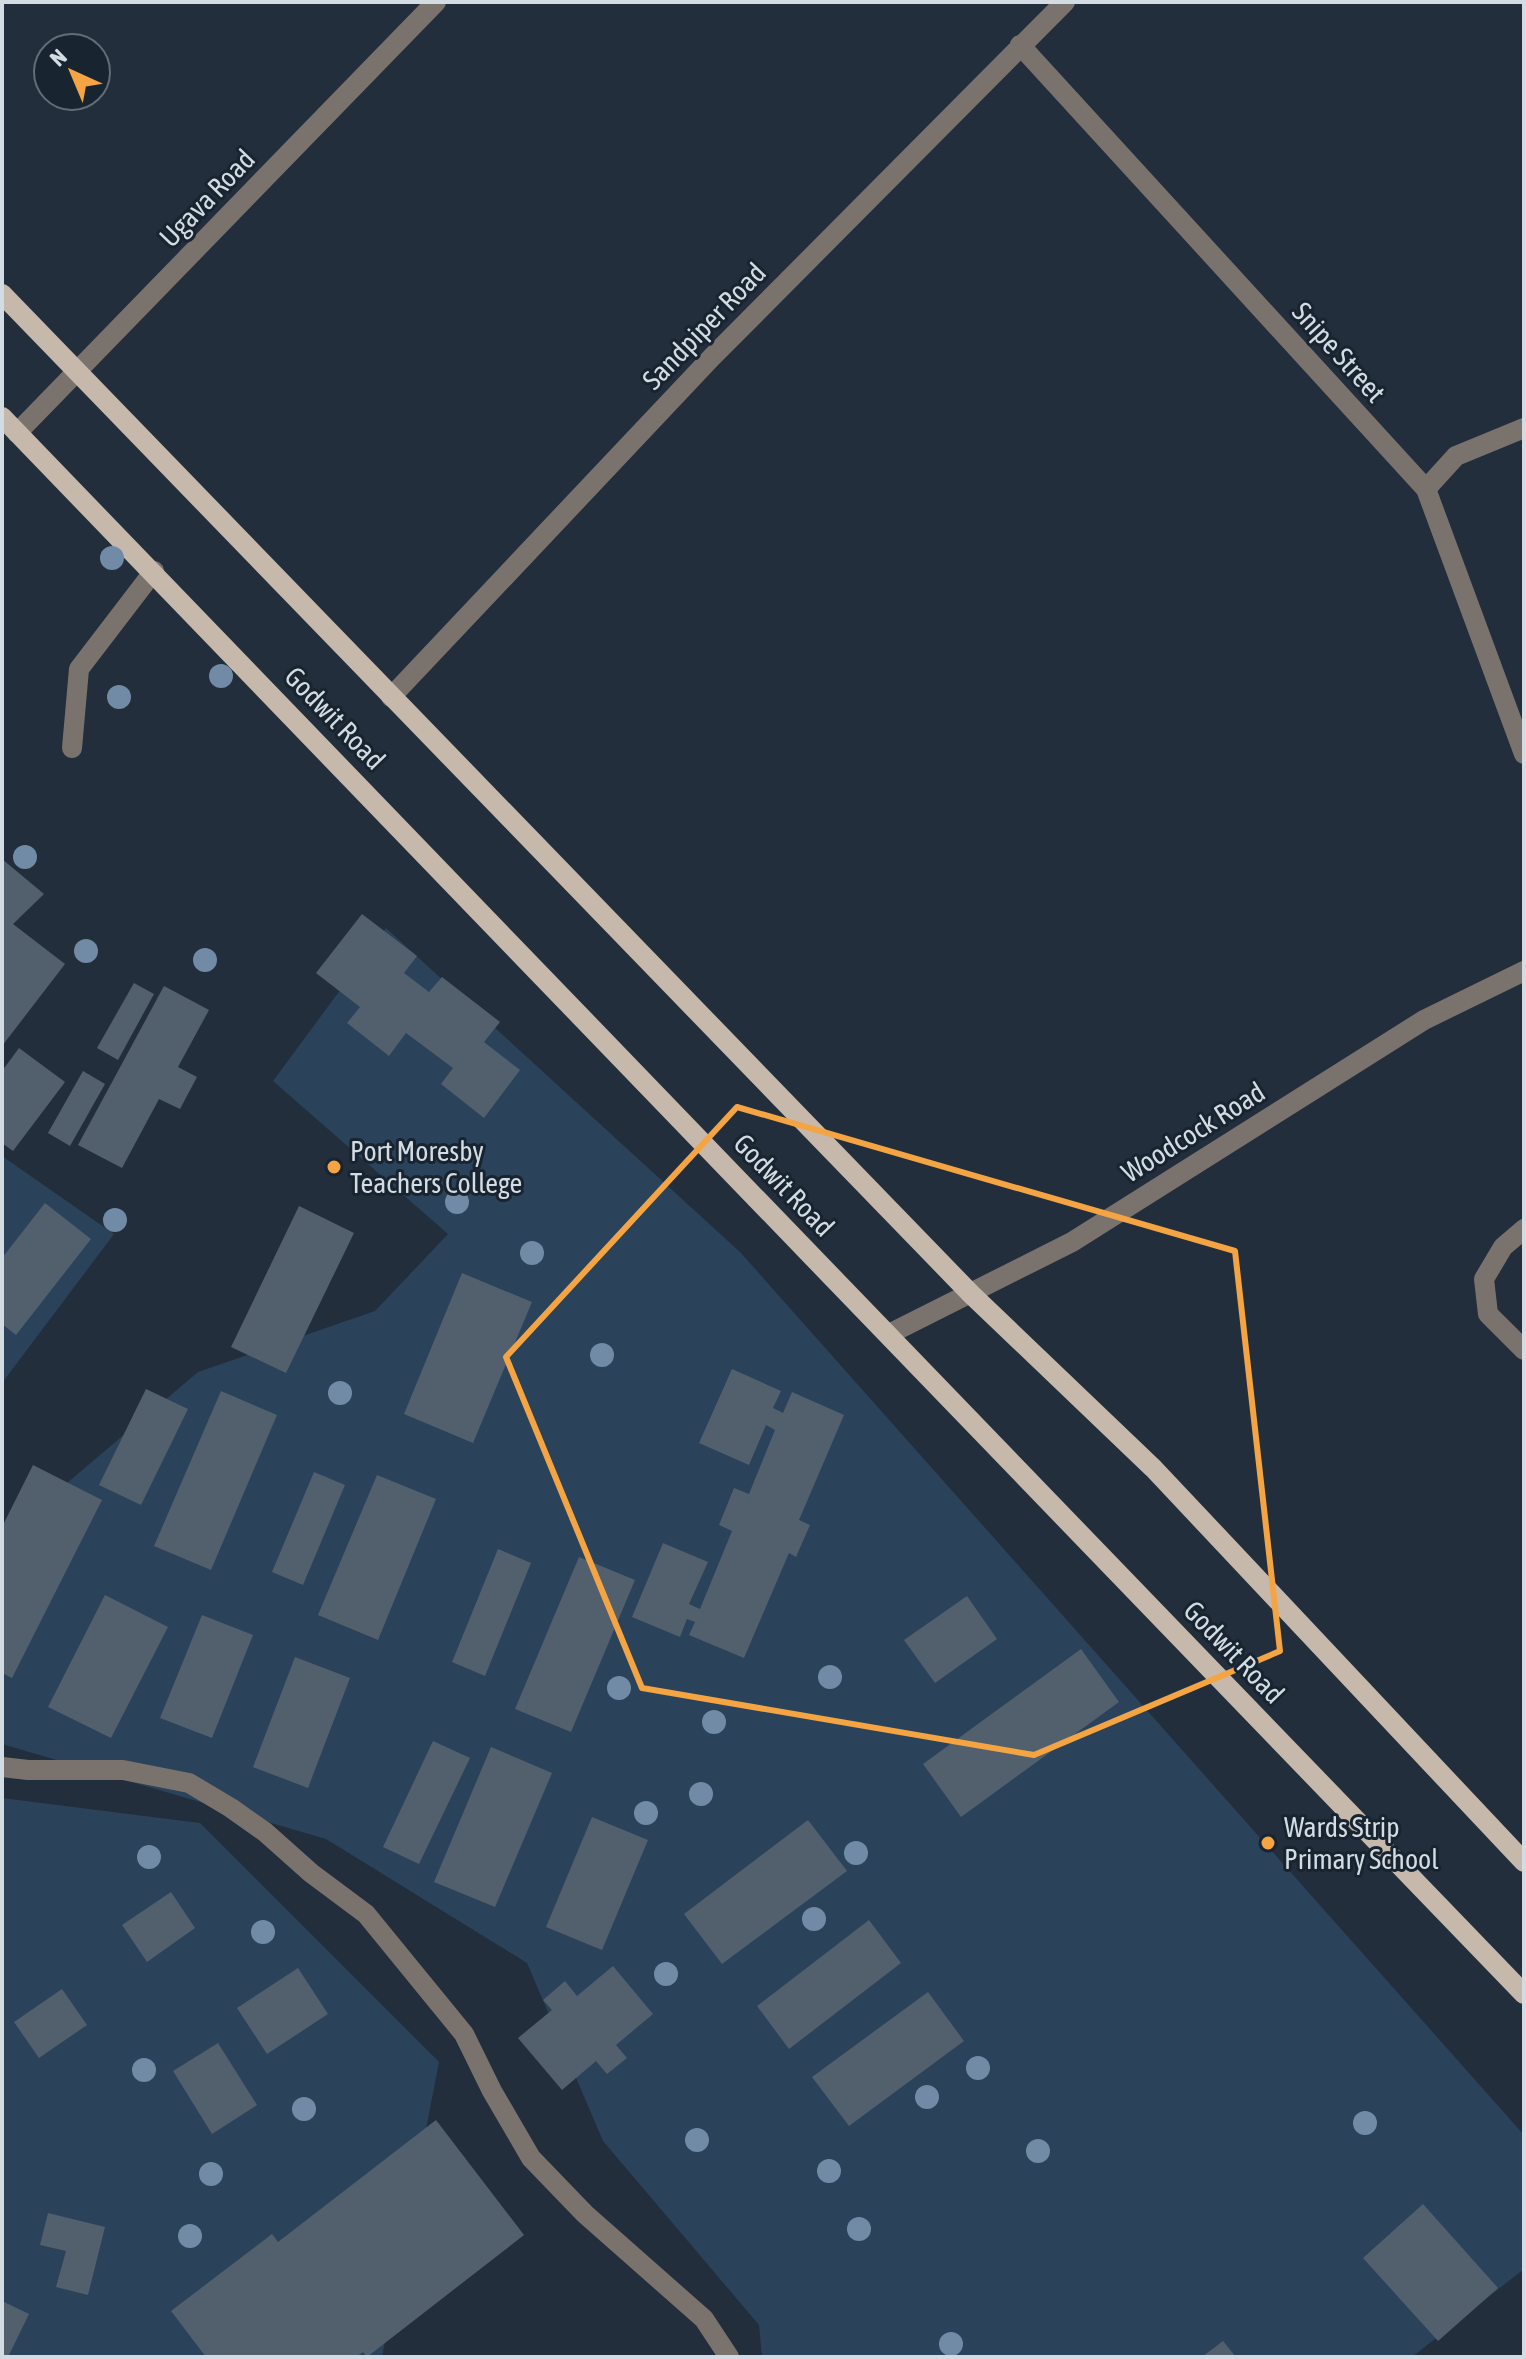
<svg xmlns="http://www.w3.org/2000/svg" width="1526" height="2359" font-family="'Asap Condensed',sans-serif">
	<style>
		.green { fill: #2a425a }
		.building { fill: #52606e }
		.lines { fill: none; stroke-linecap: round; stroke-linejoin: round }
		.minor { stroke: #7a736d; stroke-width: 20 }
		.major { stroke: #c6b9ac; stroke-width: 20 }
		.tree { fill: #718ba6 }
		.marked { fill: none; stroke: #f4a443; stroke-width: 6; stroke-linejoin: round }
		.poi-dot { fill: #f4a443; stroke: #182430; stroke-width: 3 }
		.labels { text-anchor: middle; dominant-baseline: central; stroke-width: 6; stroke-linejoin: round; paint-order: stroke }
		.street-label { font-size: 28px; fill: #d3dbe3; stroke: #182430 }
		.poi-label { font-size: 28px; fill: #d3dbe3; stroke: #182430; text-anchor: start }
	</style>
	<rect width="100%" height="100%" fill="#222e3b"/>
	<g class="green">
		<polygon points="386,928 741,1253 1524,2135 1524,2269 1412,2357 762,2357 759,2325 603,2141 527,1963 326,1839 2,1744 2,1538 198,1372 375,1311 448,1234 273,1081"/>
		<polygon points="2,1156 114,1234 2,1383"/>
		<polygon points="2,1798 200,1823 439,2062 382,2357 2,2357"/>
	</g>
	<g class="building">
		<polygon points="2,859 44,894 13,924 65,964 2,1046"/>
		<polygon points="362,914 417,956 404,973 429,992 442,977 500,1022 484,1042 520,1070 484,1118 441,1084 453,1068 406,1033 389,1056 347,1023 360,1007 316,973"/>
		<polygon points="134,983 154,994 118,1060 97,1048"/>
		<polygon points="164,986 209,1010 178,1067 197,1077 180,1109 159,1099 122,1168 78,1145"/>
		<polygon points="19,1048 65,1082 13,1151 2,1143 2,1071"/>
		<polygon points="83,1071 105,1084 70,1146 48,1133"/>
		<polygon points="45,1203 91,1239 16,1335 2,1324 2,1258"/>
		<polygon points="299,1206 354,1233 286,1373 231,1347"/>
		<polygon points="462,1273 532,1302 473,1443 404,1414"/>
		<polygon points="732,1369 781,1391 773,1408 783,1413 792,1392 844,1415 799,1520 810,1525 796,1557 789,1553 744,1658 689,1635 695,1622 687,1619 680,1637 632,1617 663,1543 708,1562 689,1604 700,1609 732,1531 719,1525 734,1488 749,1494 775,1430 766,1425 749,1465 699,1443"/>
		<polygon points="146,1389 188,1409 141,1505 99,1485"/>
		<polygon points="221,1391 277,1415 211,1570 154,1546"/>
		<polygon points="33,1465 102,1500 12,1678 2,1673 2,1527"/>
		<polygon points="314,1472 345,1485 303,1585 272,1572"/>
		<polygon points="377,1475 436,1499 378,1640 318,1615"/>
		<polygon points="498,1549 531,1563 485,1676 452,1662"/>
		<polygon points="579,1557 635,1580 571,1732 515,1709"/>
		<polygon points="105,1595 168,1627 111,1738 48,1707"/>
		<polygon points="967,1596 997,1639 935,1683 904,1640"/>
		<polygon points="202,1615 253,1635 212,1738 160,1718"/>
		<polygon points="1081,1649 1119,1702 961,1817 923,1764"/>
		<polygon points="295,1657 350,1678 308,1788 253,1767"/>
		<polygon points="433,1741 470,1758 419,1864 383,1847"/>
		<polygon points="491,1747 552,1773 495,1907 434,1882"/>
		<polygon points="592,1817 648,1840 602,1950 546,1927"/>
		<polygon points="808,1820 847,1871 722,1964 684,1914"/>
		<polygon points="171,1892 195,1928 147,1962 122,1925"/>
		<polygon points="869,1920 901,1963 789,2049 757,2006"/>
		<polygon points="613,1966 653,2014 616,2045 627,2058 607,2074 596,2061 562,2090 518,2038 552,2010 543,2000 565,1981 577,1996"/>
		<polygon points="298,1968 328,2014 267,2054 237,2008"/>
		<polygon points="62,1989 87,2025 39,2058 14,2022"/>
		<polygon points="928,1992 964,2041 849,2126 812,2077"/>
		<polygon points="218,2043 257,2105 212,2134 173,2071"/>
		<polygon points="436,2120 524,2235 367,2357 363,2352 356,2357 206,2357 171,2311 272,2234 278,2242"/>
		<polygon points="1423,2204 1498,2288 1438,2341 1363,2258"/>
		<polygon points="48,2213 105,2227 88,2295 56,2287 66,2251 40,2245"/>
		<polygon points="2,2301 29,2314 8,2357 2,2357"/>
		<polygon points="1223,2341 1236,2357 1202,2357"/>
	</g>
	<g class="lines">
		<g class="minor">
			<polyline points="1020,45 1426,489 1524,754"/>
			<polyline points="17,433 436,2"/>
			<polyline points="1426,489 1456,456 1524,428"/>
			<polyline points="391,697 712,357 1065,2"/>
			<polyline points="72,748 79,669 154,571"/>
			<polyline points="1524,1229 1503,1247 1484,1279 1488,1314 1524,1350"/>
			<polyline points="889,1334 1072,1242 1424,1020 1524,971"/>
			<polyline points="2,1767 28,1770 123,1770 189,1783 231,1808 265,1832 311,1873 366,1914 464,2034 492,2091 531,2158 585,2214 704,2319 729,2357"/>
		</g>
		<g class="major">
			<polyline points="2,294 971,1294 1154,1469 1524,1862"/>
			<polyline points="2,417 1524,1994"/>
		</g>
	</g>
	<g class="tree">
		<circle cx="112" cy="558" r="12"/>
		<circle cx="221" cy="676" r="12"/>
		<circle cx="119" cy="697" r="12"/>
		<circle cx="25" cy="857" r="12"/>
		<circle cx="86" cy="951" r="12"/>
		<circle cx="205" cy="960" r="12"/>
		<circle cx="457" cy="1202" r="12"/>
		<circle cx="115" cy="1220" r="12"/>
		<circle cx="532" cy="1253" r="12"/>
		<circle cx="602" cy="1355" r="12"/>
		<circle cx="340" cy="1393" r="12"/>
		<circle cx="830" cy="1677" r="12"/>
		<circle cx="619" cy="1688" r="12"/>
		<circle cx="714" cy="1722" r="12"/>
		<circle cx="701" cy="1794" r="12"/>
		<circle cx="646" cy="1813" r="12"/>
		<circle cx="856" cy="1853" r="12"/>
		<circle cx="149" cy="1857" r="12"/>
		<circle cx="814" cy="1919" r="12"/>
		<circle cx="263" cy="1932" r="12"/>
		<circle cx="666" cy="1974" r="12"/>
		<circle cx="978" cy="2068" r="12"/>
		<circle cx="144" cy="2070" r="12"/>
		<circle cx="927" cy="2097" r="12"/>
		<circle cx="304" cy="2109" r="12"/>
		<circle cx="1365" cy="2123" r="12"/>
		<circle cx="697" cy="2140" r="12"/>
		<circle cx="1038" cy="2151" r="12"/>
		<circle cx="829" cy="2171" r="12"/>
		<circle cx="211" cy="2174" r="12"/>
		<circle cx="859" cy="2229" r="12"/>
		<circle cx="190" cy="2236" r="12"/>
		<circle cx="951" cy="2344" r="12"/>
	</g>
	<path class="marked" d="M737,1107L1235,1251L1280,1651L1034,1755L642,1688L506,1357Z"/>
	<g class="poi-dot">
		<circle cx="334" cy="1167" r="8"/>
		<circle cx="1268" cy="1843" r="8"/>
	</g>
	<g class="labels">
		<g class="street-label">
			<text transform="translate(207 198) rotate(-46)">Ugava Road</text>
			<text transform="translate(704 326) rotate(-46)">Sandpiper Road</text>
			<text transform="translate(1339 352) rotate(48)">Snipe Street</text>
			<text transform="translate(335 718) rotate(46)">Godwit Road</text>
			<text transform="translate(1193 1132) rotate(-32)">Woodcock Road</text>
			<text transform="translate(784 1185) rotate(46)">Godwit Road</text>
			<text transform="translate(1234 1652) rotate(46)">Godwit Road</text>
		</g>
		<g class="poi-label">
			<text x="350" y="1151">Port Moresby<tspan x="350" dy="32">Teachers College</tspan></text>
			<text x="1284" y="1827">Wards Strip<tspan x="1284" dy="32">Primary School</tspan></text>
		</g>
	</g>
	<rect width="1526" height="2359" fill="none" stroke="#d3dbe3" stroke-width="8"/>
	<g transform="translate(72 72) rotate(316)"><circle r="38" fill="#182430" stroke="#636d78" stroke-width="2"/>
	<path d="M0-6L14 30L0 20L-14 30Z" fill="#f4a443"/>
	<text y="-12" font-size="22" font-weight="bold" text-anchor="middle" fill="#d3dbe3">N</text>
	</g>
</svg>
